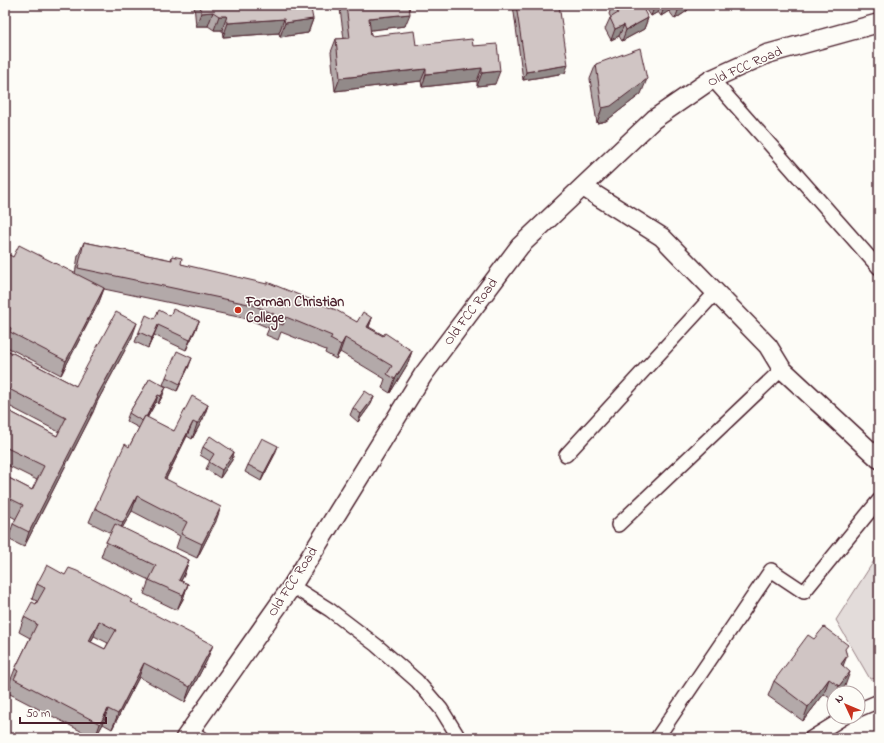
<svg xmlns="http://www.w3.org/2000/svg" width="884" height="743" font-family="'Indie Flower',sans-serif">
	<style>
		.park { fill: #e3dcda; stroke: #967e82 }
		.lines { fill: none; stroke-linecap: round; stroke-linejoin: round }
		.street-casing { stroke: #4a1f2b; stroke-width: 16 }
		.secondary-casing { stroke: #4a1f2b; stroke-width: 21 }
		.street { stroke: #fdfcf7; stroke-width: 13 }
		.secondary { stroke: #fdfcf7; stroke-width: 18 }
		.wall { fill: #b3a9a9; stroke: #4a1f2b; fill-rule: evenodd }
		.shaded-wall { fill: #928a89; stroke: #4a1f2b }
		.building { fill: #d0c5c4; stroke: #4a1f2b; fill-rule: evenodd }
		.poi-dot { fill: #c8321e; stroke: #fdfcf7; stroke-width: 1.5 }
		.labels { text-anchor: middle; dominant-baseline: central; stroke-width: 3; stroke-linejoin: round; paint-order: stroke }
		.street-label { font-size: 14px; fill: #4a1f2b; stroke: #fdfcf7 }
		.poi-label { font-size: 14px; font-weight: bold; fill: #4a1f2b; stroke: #fdfcf7; text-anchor: start }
	</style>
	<rect width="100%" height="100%" fill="#fdfcf7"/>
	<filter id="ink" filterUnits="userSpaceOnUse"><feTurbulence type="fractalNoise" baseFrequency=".025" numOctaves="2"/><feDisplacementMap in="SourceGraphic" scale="8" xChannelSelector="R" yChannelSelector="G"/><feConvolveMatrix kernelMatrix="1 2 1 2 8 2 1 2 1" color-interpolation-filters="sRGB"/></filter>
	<g filter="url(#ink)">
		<polygon class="park" points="879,553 879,678 870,679 836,620"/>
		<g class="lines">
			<defs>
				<g id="street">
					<polyline points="712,79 879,268"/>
					<polyline points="566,455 716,292"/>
					<polyline points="618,525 782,369"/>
					<polyline points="292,586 330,610 376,645 417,681 441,709 459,738"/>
					<polyline points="858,710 879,701"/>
					<polyline points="190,731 202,738"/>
					<polyline points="657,738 771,570 804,592 879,500"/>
					<polyline points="811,738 845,717"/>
				</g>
				<g id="secondary">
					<polyline points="583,187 662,237 768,346 782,369 879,459"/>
					<polyline points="185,738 292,586 423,375 520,246 654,119 712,79 767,54 879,23"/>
				</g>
			</defs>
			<use href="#street" class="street-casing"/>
			<use href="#secondary" class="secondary-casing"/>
			<use href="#street" class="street"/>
			<use href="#secondary" class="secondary"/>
		</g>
		<g class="wall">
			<polygon points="194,5 305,5 306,10 313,19 308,33 280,37 279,33 223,37 222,30 214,30 208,26 196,26"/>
			<polygon points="341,5 409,5 405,26 370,30 371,36 416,45 473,46 495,84 477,86 477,81 422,87 421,81 335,91 331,52 336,39 344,39 340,9"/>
			<polygon points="513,5 559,5 565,73 523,80"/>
			<polygon points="612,5 629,5 630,7 635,7 648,18 644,29 622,41 619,36 611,40 605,29 610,18 611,18 609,14"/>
			<polygon points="648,5 689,5 687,11 675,19 669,11 661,16 658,12 651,16 646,8"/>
			<polygon points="596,64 641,94 606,121 597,123 590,79"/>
			<polygon points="84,242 171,260 172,256 181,264 357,322 372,318 369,327 412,351 407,365 390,393 382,388 385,379 340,352 336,359 325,353 326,350 281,332 278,340 266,335 269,328 248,319 104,289 99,302 61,375 5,346 6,342 5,342 5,255 75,274 78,256"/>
			<polygon points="170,316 199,321 195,331 186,350 154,335 148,348 135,342 139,332 154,319"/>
			<polygon points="132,337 97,402 93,412 24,547 8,539 13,524 16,519 5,513 5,476 32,490 37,480 5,464 5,409 57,436 59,432 5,404 5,349 76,386"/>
			<polygon points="189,366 177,391 163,385 166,377"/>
			<polygon points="150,378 163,395 158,404 156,402 147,418 174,431 208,405 203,419 192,439 187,436 166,479 216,521 197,558 176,548 180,536 132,511 122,528 189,560 184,575 181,581 188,584 183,599 177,610 144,594 149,580 101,557 106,542 111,533 89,522 95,508 129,447 139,428 126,421 129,413"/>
			<polygon points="374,397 371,404 358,422 350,415 353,408"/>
			<polygon points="203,447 234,452 232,460 220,478 206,469 210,461 200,455"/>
			<polygon points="275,454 261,481 245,472 248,465"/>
			<path d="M65,575L132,603L207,660L185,702L139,677L112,729L103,724L95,738H94L8,693L11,685L9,684L15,669L30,638L19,632L24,617L36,604L37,601L32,599L37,584ZM94,636L108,643L105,649L91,642Z"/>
			<polygon points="814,639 846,652 843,666 845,686 840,693 834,693 834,701 824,694 803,721 768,696 774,681"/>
		</g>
		<g class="shaded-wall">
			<polygon points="655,5 660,5 658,12 651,16"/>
			<polygon points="665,5 671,5 669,11 661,16"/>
			<polygon points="683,5 689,5 687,11 675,19 679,8"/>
			<polygon points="213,12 208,26 196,26 201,13"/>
			<polygon points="410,14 405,26 364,31 369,18"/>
			<polygon points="219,16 227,16 222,30 214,30"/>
			<polygon points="648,18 644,29 622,41 626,30"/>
			<polygon points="284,19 279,33 223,37 228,23"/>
			<polygon points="313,19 308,33 280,37 285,23"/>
			<polygon points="624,25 619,36 611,40 615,29"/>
			<polygon points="568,65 565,73 523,80 526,72"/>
			<polygon points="482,68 477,81 422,87 426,74"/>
			<polygon points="426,69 421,81 335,91 340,78"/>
			<polygon points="500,71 495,84 477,86 482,73"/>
			<polygon points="647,79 641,94 606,121 597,123 602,108"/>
			<polygon points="104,288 99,302 61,375 66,361"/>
			<polygon points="372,318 367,332 367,327"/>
			<polygon points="199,321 195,331 186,350 190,340"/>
			<polygon points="137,323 132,337 97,402 93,412 24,547 29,532 97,396"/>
			<polygon points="158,325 154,335 148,348 152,338"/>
			<polygon points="345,338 340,352 336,359 341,345"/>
			<polygon points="412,351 407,365 390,393 395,379"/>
			<polygon points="192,358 189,366 177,391 180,384"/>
			<polygon points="166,387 163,395 158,404 161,396"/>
			<polygon points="158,395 156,402 141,429 144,422"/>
			<polygon points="374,397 371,404 358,422 361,414"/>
			<polygon points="208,405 203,419 192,439 197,424"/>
			<polygon points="193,422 187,436 159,492 164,478"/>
			<polygon points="278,446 275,454 261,481 264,473"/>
			<polygon points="234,452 232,460 220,478 222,470"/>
			<polygon points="137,496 132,511 117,537 123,523"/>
			<polygon points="221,507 216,521 197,558 202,544"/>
			<polygon points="189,560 184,575 175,592 179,580"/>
			<polygon points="188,584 183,599 177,610 183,595"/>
			<polygon points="99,621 94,636 83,655 89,641"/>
			<polygon points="213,645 207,660 185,702 190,687"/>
			<polygon points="847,656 841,671 841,664"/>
			<polygon points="144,663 139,677 112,729 118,714"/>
			<polygon points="850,672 845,686 840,693 837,693 839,686"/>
			<polygon points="829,679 824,694 803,721 808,707"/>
			<polygon points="108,709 103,724 95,738 100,724"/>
		</g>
		<g class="building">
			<polygon points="200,5 305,5 306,10 311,9 313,19 285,23 284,19 228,23 227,16 219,16 213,12 201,13"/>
			<polygon points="346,5 409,5 410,14 369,18 371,36 414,31 416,45 472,39 473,46 497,44 500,71 482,73 482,68 426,74 426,69 340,78 336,39 350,38"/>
			<polygon points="516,5 559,5 568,65 526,72"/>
			<polygon points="614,5 629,5 630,7 633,5 635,7 639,5 641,5 648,18 626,30 624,25 615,29 610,18 618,13"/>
			<polygon points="677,5 683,5 679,8"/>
			<polygon points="640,48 647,79 611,106 602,108 596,64"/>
			<polygon points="84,242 172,260 172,256 182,258 181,264 267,284 267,282 336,310 357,322 363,312 372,318 367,327 383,336 385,333 412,351 395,379 387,374 392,366 345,338 341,345 330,339 332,336 286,317 283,325 271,321 274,314 253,305 78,268"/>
			<polygon points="19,245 104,288 66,361 10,332 11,328 5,325 5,274 7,269 5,268 5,255 6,253 13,257"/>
			<polygon points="173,309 199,321 190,340 158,325 152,338 139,332 146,315 154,319 159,310 170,316"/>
			<polygon points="116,312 137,323 97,396 98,397 29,532 13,524 23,505 5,496 5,476 32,490 44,466 5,447 5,409 57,436 66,418 5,387 5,349 76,386"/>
			<polygon points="177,351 192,358 180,384 166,377"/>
			<polygon points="150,378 166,387 161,396 158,395 146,417 145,416 142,421 129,413"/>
			<polygon points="365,391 374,397 361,414 353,408"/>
			<polygon points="192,396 208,405 197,424 193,422 164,478 221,507 202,544 181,534 187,522 137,496 123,523 95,508 125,444 129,447 145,416 174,431"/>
			<polygon points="210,436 234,452 222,470 209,462 214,454 203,447"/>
			<polygon points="262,438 278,446 264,473 248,465"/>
			<polygon points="115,524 189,560 179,580 188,584 183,595 149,580 156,566 106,542"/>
			<path d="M47,565L65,575L69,568L77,571L133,600L131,602L213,645L190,687L144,663L118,714L108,709L100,724L14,679L18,671L15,669L37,624L24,617L32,602L36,604L45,588L37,584ZM99,621L116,630L105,649L89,641Z"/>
			<polygon points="824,627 848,645 845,649 847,656 841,664 850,672 839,686 829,679 808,707 774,681 808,635 814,639"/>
		</g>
	</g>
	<circle class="poi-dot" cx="238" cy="310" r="4"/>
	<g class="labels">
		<g class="street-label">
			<text transform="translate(745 67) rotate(-24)">Old FCC Road</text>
			<text transform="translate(471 312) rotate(-53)">Old FCC Road</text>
			<text transform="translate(293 582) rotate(-57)">Old FCC Road</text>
		</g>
		<g class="poi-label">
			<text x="246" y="302">Forman Christian<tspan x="246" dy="16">College</tspan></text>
		</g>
	</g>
	<rect width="884" height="743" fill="none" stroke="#fdfcf7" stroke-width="20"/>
	<rect x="10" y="10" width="864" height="723" fill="none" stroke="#4a1f2b" stroke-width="1.5" filter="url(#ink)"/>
	<g transform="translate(846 705) rotate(314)"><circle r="19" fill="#fdfcf7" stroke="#b5a4a5"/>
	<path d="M0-3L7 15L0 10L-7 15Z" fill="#c8321e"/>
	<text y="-6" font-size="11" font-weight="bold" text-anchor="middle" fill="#4a1f2b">N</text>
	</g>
	<path d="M20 717v6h86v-6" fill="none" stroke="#4a1f2b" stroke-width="2"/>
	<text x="26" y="717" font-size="12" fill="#4a1f2b" stroke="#fdfcf7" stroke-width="3" paint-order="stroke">50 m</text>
</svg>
